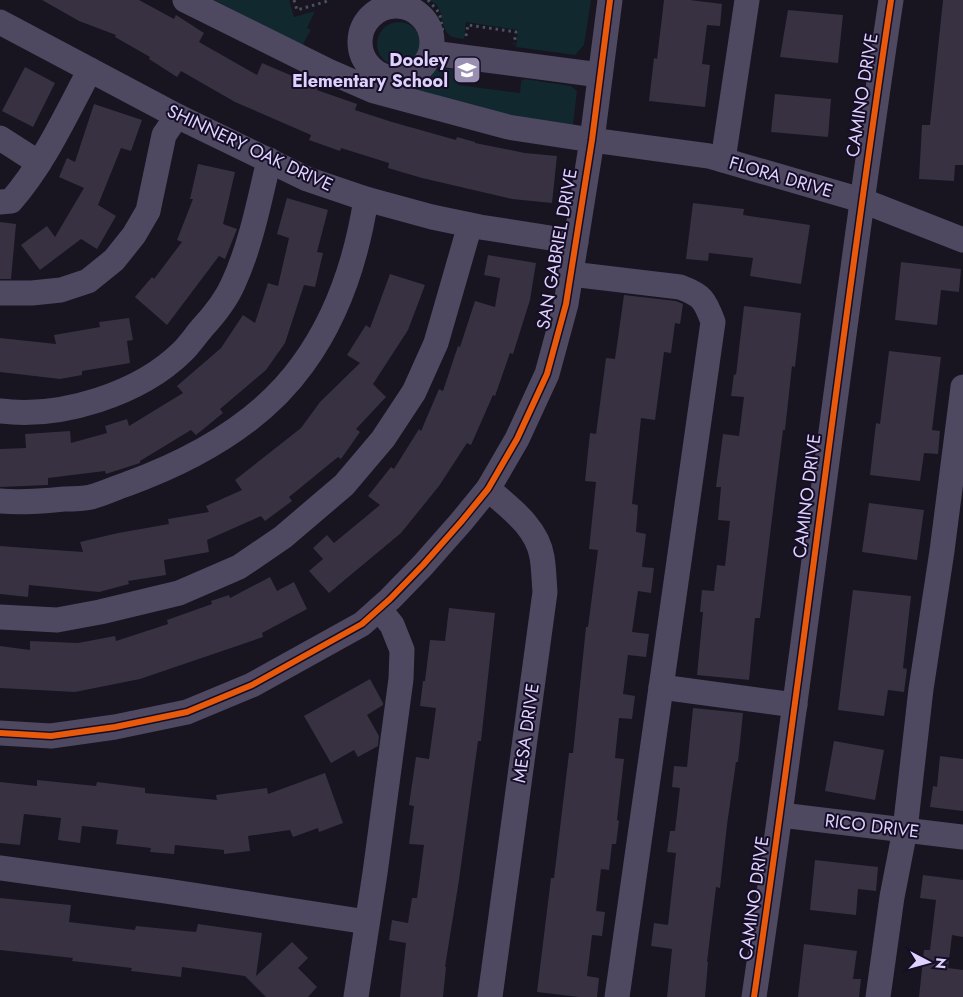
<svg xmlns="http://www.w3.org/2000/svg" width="963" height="997" font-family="Jost,sans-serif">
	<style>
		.green { fill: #11282e }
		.building { fill: #373142 }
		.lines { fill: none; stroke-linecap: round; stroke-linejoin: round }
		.path { stroke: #485263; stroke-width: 3; stroke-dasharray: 2.5 4; stroke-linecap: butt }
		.minor { stroke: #4e4861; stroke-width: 25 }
		.cycleway-casing { stroke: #160e26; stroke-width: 9 }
		.cycleway { stroke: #e8590c; stroke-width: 6 }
		.labels { text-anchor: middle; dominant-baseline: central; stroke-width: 4; stroke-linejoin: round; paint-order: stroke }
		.poi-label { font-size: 18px; font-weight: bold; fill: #dfd2ff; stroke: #160e26; text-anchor: end }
		.street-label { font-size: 18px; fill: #dfd2ff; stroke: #160e26 }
	</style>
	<rect width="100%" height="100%" fill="#181420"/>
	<g class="green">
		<polygon points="214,0 289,0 294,17 315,11 307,28 311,30 303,44 309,49"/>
		<polygon points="430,0 591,0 584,45 575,55 516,47 518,30 466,22 464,39 452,37 447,33 444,27 440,11 437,5"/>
		<circle cx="399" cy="44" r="22"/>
		<path d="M442,68L457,70L459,73L458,85L520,93L521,81L525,79L571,86L577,91L573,125L568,132L398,87C408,85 417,84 425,78C432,74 434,69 442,68Z"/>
	</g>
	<g class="building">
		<polygon points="42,0 139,0 174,19 176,15 204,33 199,42 257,75 262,63 318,87 317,90 357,104 355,110 392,122 456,140 457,137 475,142 475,143 525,153 557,156 552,203 512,199 422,178 388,168 389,163 341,148 340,151 309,140 311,135 235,102 181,71 177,77 149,59 150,57 115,37 116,35 79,21"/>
		<polygon points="664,0 690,0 722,4 720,26 707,25 702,64 710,65 705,107 649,101 654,58 657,59"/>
		<polygon points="943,0 963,0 963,165 955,165 954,181 919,179 922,125 930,125"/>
		<polygon points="788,10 843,15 838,63 780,57"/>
		<polygon points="25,67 55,83 33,127 2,111"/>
		<polygon points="775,94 831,99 828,137 771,132"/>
		<polygon points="94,104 142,120 131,151 121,148 98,205 116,216 97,249 81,239 40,270 21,245 47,226 55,237 84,188 59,177 67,158 75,162"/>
		<polygon points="198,164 235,172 223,224 237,229 225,259 219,256 167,325 135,297 152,277 154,279 182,242 177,240 193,199 190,199"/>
		<polygon points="287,198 328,210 317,252 323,253 315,287 304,285 285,343 266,370 220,409 223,413 196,435 191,430 140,461 140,463 106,474 105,471 48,478 48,485 0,487 0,449 26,448 25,434 70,431 71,443 107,433 105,426 127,419 129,426 183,393 177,386 221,348 243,315 255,323 268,283 278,286 289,238 277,234"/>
		<polygon points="693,203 744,209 743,215 810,225 801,284 750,276 753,258 709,253 708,261 686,259"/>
		<polygon points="0,222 16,224 11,279 0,279"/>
		<polygon points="488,255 536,263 530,300 513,354 510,353 495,396 493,395 471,445 467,443 439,486 401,533 329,593 309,571 323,559 313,548 327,535 334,543 380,505 368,496 391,467 394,469 419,429 421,431 439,389 443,391 458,346 460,347 475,301 495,307 500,278 484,275"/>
		<polygon points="901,262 961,269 959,292 941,290 937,325 895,320"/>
		<polygon points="390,274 425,285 408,330 373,384 386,397 356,429 360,432 341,459 338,457 289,497 292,501 265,521 261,516 207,540 209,552 164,560 166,575 128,581 129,584 99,592 29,585 28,597 0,594 0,546 83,552 80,542 118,533 169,524 168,519 209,512 206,506 242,490 235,480 301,428 320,402 360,363 347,355 366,325 370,328"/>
		<polygon points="624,295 676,301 683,304 680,324 675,323 671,353 664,352 655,420 641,418 632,504 638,505 636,532 646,534 642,567 654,568 651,593 638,591 632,632 649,634 646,657 628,655 623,694 635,696 632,719 619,718 615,758 624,759 617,820 619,821 616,844 612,844 609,870 601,869 596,911 605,912 602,936 592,935 587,976 599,978 597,997 579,997 537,992 551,878 554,878 569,753 573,753 586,627 588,627 598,550 589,549 596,482 585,481 590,433 596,434 606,358 615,359"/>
		<polygon points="744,306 801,313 795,367 792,366 785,430 783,430 775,494 760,618 755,618 749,680 697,675 703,612 700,612 702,590 714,591 717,565 725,566 730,521 718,520 721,487 716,487 723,434 739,436 744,397 731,396 734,374 736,375"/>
		<polygon points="129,318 133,340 127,341 130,363 82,371 82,375 60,379 0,372 0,338 56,344 54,335 100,327 99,322"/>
		<polygon points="889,351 941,357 932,430 940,431 938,454 924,453 920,481 870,475 876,423 880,424"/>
		<polygon points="869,503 924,510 917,560 862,552"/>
		<polygon points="270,577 277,591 294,582 307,609 262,633 263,637 140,679 75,692 0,688 0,646 30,650 30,641 78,643 115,636 116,641 168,624 167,620 212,604 211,601 229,595 230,598"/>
		<polygon points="853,590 911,596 903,668 907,669 904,692 888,690 884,716 838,710"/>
		<polygon points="449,608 495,613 481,741 478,741 459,880 445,967 446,967 443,997 400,997 406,943 389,940 392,920 408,923 412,898 417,898 424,845 409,844 414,806 409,805 416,757 429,759 436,708 420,706 423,681 425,681 430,640 445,641"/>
		<polygon points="370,679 383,703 383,705 367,715 379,736 378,746 358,757 354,750 331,763 304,716"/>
		<polygon points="693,708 743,713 738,762 736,762 727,825 720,888 716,887 707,962 708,962 705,997 667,997 672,949 651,946 654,923 668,925 676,853 667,852 670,831 675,831 680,788 672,787 674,766 687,767"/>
		<polygon points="834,741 884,750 875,800 825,791"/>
		<polygon points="940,756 963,759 963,811 930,807 933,786 937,787"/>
		<polygon points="325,773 343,823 319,832 318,828 293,837 290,830 248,836 250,851 224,854 224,850 175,845 174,854 150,852 151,848 116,844 118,830 82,826 80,843 58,840 61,818 24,814 20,845 0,843 0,782 37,786 37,780 96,786 97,782 145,788 145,793 217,800 216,795 267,788 268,794"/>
		<polygon points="815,860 878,867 876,891 858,889 856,915 810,910"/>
		<polygon points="923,875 963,880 963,937 952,935 948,968 963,970 963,997 919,997 924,950 930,950 936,900 920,898"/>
		<polygon points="0,898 71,905 69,922 135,930 136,926 196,932 198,924 262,933 256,976 292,942 308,958 298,968 317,987 308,997 266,997 245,976 182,967 181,977 131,971 132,968 72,961 73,958 0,950"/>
		<polygon points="804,944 857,951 853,979 861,979 859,997 798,997"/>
	</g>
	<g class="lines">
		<g class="path">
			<polyline points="294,0 297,10 328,1"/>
			<polyline points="428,0 437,10 440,16 443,32"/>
			<polyline points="466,36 468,25 516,32 514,44"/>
		</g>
		<g class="minor">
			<polyline points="185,0 328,71 374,91 508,127 592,140 709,156 861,200 963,240"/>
			<circle cx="396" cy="42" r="36"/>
			<polyline points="0,22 177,116 307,179 366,199 432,217 480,227 576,242"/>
			<polyline points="432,53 600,75"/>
			<polyline points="0,138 39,163"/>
			<polyline points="723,160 747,0"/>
			<path d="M0,202L11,201C45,162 66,114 90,70"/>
			<path d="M571,274L680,287C702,295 705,300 713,322L617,997"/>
			<polyline points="0,293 32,293 61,290 88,281 114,260 134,235 148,211 164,135 177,116"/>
			<path d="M0,411C60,419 140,394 183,351C190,344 196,335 202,328C214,315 226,300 233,284C251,245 259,202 269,160"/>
			<path d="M488,489C510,508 537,527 542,557C544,569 544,581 545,592L490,997"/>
			<path d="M0,501C22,503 43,501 64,499C73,499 82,499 91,497C103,494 115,488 127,484C193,460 261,423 303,364C338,316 357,257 366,199"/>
			<polyline points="0,617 57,620 100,612 179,593 239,567 283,537 344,485 383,439 414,392 436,343 470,225"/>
			<polyline points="661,687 795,705"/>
			<polyline points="0,733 51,736 115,727 187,712 252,685 362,624 390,599 423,565 461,522 488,489 517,439 547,374 566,304 592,140 610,0"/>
			<polyline points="781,815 963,837"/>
			<polyline points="0,868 166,891 367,922"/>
			<polyline points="356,997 375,873 401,679 402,650 392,625 379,609"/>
			<path d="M754,997C803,665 841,332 891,0"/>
			<polyline points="878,997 892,897 905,830 921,689 942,551 963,387"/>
		</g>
		<defs>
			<g id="cycleway">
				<polyline points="0,733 51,736 115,727 187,712 252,685 362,624 390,599 423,565 461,522 488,489 517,439 547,374 566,304 592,140 610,0"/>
				<path d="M754,997C803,665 841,332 891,0"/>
			</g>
		</defs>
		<use href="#cycleway" class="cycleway-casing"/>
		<use href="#cycleway" class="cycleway"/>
	</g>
	<defs>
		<symbol id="school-square" viewBox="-11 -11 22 22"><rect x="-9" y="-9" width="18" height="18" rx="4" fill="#9990b1" stroke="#160e26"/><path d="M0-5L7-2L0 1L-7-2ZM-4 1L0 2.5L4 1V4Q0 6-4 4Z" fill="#fff"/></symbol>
	</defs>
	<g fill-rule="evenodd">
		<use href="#school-square" x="451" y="54" width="32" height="32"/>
	</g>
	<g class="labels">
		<g class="poi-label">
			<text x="448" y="60">Dooley<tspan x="448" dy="21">Elementary School</tspan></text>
		</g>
		<g class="street-label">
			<text transform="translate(862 95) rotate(-81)">CAMINO DRIVE</text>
			<text transform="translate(250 148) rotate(25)">SHINNERY OAK DRIVE</text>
			<text transform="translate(781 177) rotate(16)">FLORA DRIVE</text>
			<text transform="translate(557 249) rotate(-80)">SAN GABRIEL DRIVE</text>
			<text transform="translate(807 496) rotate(-83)">CAMINO DRIVE</text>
			<text transform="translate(526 733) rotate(-82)">MESA DRIVE</text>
			<text transform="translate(872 826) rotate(7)">RICO DRIVE</text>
			<text transform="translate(754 898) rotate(-82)">CAMINO DRIVE</text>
		</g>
	</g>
	<g transform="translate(928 962) rotate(96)" stroke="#160e26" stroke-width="4" paint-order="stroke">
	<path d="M0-4L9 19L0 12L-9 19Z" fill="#dfd2ff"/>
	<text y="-8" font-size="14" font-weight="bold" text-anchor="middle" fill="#dfd2ff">N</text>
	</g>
</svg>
